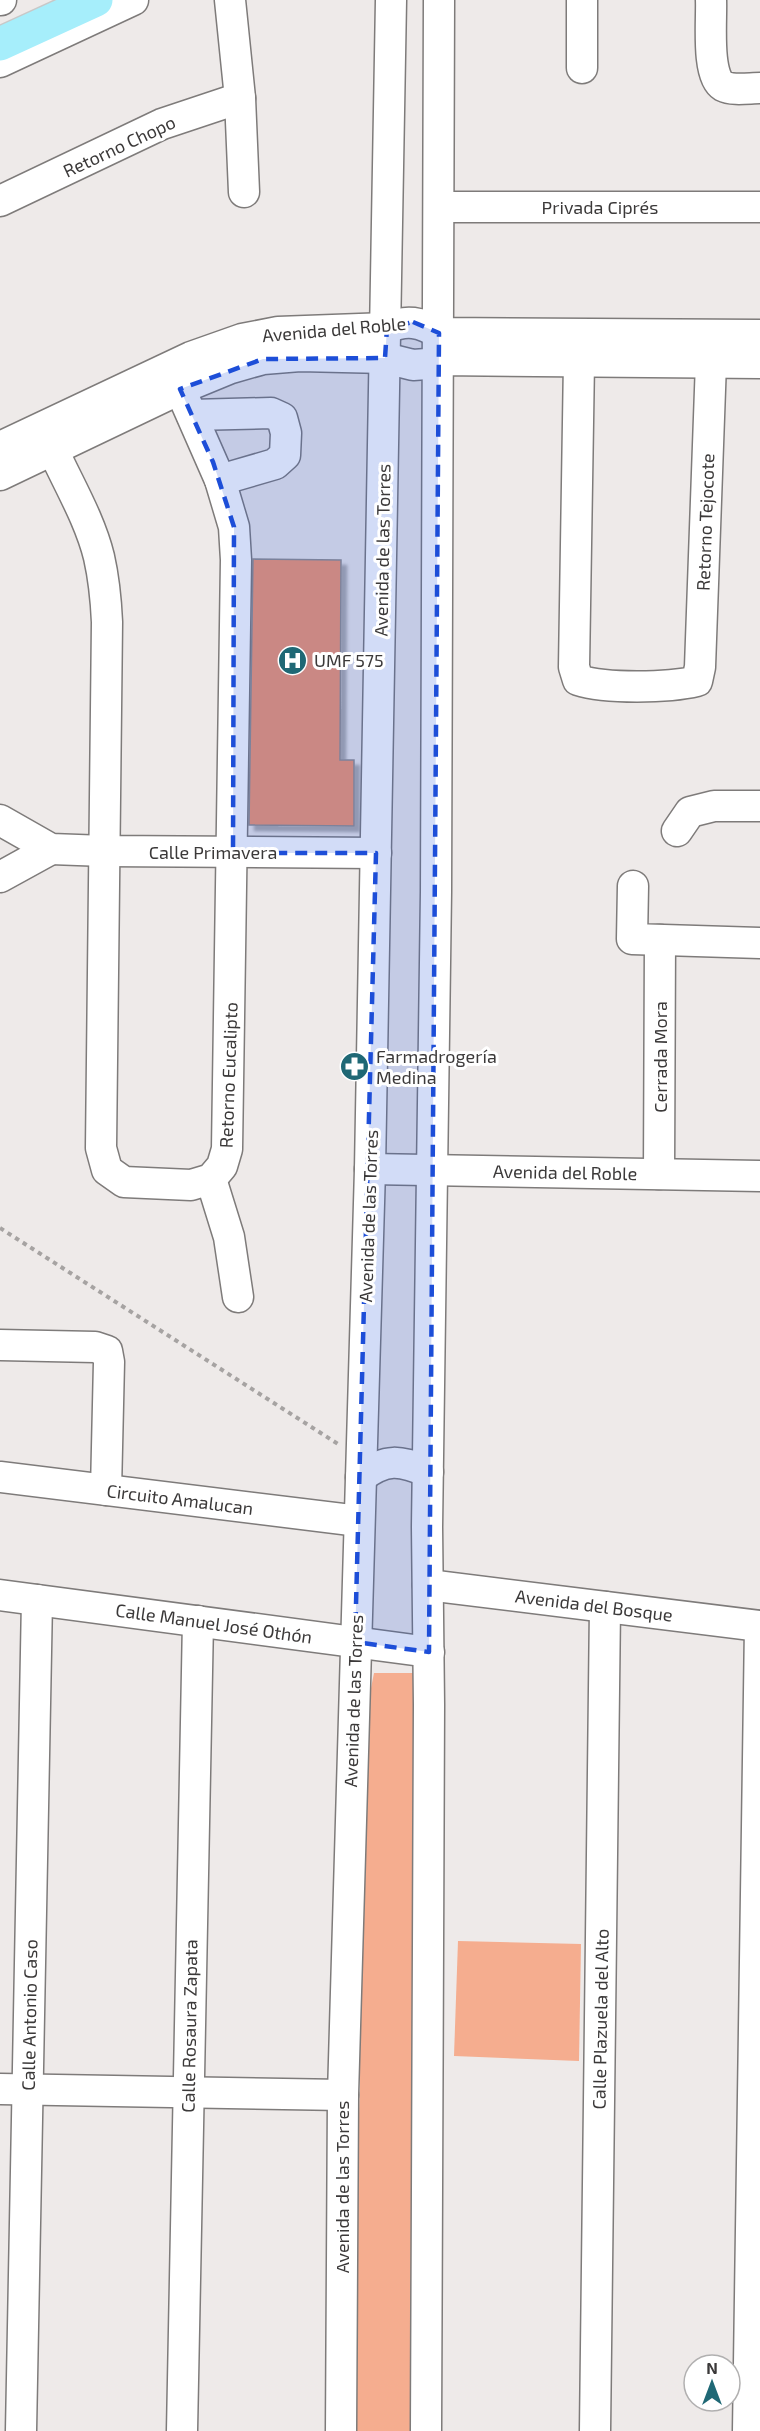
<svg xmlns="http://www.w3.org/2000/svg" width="760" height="2431" font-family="'Exo 2',sans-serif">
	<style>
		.green { fill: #f5ad8f }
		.building { fill: #f5976f; stroke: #938f8e; stroke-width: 1.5; filter: url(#shadow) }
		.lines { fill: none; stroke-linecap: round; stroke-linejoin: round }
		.minor-casing { stroke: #7e7b7a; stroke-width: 33 }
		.major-casing { stroke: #c8c8c8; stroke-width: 36 }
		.path { stroke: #a6a3a2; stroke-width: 4; stroke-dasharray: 4.5 4.5; stroke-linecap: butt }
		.minor { stroke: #fff; stroke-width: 30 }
		.major { stroke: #a6eefb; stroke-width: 33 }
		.marked { fill: #1d4ed8; fill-opacity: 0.2; stroke: #1d4ed8; stroke-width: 4.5; stroke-dasharray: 12 8; stroke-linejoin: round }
		.labels { text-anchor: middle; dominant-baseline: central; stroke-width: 6; stroke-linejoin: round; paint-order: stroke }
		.street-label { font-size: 18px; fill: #3b3939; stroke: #fff }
		.poi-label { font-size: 18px; fill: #3b3939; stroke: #fff; text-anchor: start }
	</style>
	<defs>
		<filter id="shadow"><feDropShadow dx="5.5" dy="5.5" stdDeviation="1.5" flood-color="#0004"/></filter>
	</defs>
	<rect width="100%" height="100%" fill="#eeeae9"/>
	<g class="green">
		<polygon points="374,1673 417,1673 412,2431 353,2431 353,2273 360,2087 359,1865 369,1698"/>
		<polygon points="458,1941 581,1944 579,2061 454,2056"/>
	</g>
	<polygon class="building" points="253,559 341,560 340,760 354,760 354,826 249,825"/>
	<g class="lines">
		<defs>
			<g id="minor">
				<polyline points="0,0 1,0"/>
				<polyline points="230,0 240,98 244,192"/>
				<path d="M711,0C712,18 706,76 723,86C733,91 749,88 760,88"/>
				<polyline points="0,62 133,0"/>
				<polyline points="582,68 582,0"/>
				<polyline points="0,201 162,124 240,98"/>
				<polyline points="439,207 760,207"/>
				<path d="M579,361L574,667L578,680C606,689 668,688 697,681L700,667L711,362"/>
				<polyline points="192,415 271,413 282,418 286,433 285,455 275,464 220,480"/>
				<path d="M0,447L191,357L242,339L278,332L387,328C407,319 420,322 439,333L760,335"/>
				<path d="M53,450C69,485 90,520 99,557C104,579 106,600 107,622L101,1148L107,1170L124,1182L191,1185L211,1179L222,1166L227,1149L236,560L234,527L220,480L180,389"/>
				<polyline points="0,475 180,389 231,368 263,359 300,356 385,358 413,365 427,364 439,360 760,363"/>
				<polyline points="0,820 51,849 105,851 376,853"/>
				<polyline points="677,831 690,812 714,806 760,806"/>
				<polyline points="0,877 51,849"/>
				<polyline points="633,886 632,939 760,943"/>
				<polyline points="370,1169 760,1176"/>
				<polyline points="659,1174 660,940"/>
				<polyline points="211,1179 229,1237 238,1297"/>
				<polyline points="0,1345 95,1347 107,1351 109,1362 106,1490"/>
				<polyline points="0,1477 359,1521"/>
				<path d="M361,1477C386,1458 400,1460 428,1472"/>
				<polyline points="428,1585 760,1626"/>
				<polyline points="0,1595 429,1652"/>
				<polyline points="0,2089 343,2095"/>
				<polyline points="21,2431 37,1600"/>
				<polyline points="182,2431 198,1621"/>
				<polyline points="341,2431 343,2095 370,1169 391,0"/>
				<polyline points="426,2431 429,1705 427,1527 436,892 439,0"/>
				<polyline points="595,2431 605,1607"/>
				<polyline points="748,2431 760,1626"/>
			</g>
			<polyline id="major" points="0,44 96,0"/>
		</defs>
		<use href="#minor" class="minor-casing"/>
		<use href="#major" class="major-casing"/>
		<polyline class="path" points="0,1228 338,1444"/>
		<use href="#minor" class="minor"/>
		<use href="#major" class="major"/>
	</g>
	<path class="marked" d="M413,322L439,333L429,1652L355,1642L376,853H233L234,527L213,462L180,389L263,359L385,358L387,328Z"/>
	<defs>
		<symbol id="hospital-disc" viewBox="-11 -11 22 22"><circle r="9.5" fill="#1f6875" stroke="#fff"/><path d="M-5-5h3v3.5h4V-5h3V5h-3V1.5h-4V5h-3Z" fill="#fff"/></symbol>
		<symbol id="pharmacy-disc" viewBox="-11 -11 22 22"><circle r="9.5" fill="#1f6875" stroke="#fff"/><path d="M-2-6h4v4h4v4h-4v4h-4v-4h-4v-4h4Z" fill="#fff"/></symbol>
	</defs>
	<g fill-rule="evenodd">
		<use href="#hospital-disc" x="276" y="644" width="33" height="33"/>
		<use href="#pharmacy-disc" x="338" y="1050" width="33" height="33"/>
	</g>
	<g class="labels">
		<g class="street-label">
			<text transform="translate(119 146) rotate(-25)">Retorno Chopo</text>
			<text x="600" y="207">Privada Ciprés</text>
			<text transform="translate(334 329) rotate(-5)">Avenida del Roble</text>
			<text transform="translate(705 522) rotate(-88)">Retorno Tejocote</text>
			<text transform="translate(382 550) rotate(-89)">Avenida de las Torres</text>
			<text x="213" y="852">Calle Primavera</text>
			<text transform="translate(660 1057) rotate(-90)">Cerrada Mora</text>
			<text transform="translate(228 1075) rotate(-88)">Retorno Eucalipto</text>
			<text transform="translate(565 1172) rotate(1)">Avenida del Roble</text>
			<text transform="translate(368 1216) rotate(-88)">Avenida de las Torres</text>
			<text transform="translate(180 1499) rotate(7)">Circuito Amalucan</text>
			<text transform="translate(594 1605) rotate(7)">Avenida del Bosque</text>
			<text transform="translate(214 1623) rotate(8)">Calle Manuel José Othón</text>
			<text transform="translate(353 1701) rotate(-88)">Avenida de las Torres</text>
			<text transform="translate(29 2015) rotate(-89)">Calle Antonio Caso</text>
			<text transform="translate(600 2019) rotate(-89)">Calle Plazuela del Alto</text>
			<text transform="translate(189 2026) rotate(-89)">Calle Rosaura Zapata</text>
			<text transform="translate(342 2187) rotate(-90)">Avenida de las Torres</text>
		</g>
		<g class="poi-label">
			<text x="314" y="660">UMF 575</text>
			<text x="376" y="1056">Farmadrogería<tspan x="376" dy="21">Medina</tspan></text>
		</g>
	</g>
	<g transform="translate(712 2383)"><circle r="28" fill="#ffffff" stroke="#b1b0b0" stroke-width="1.5"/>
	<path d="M0-4.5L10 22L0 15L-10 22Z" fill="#1f6875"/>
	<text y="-9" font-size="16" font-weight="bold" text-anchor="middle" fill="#3b3939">N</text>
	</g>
</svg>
